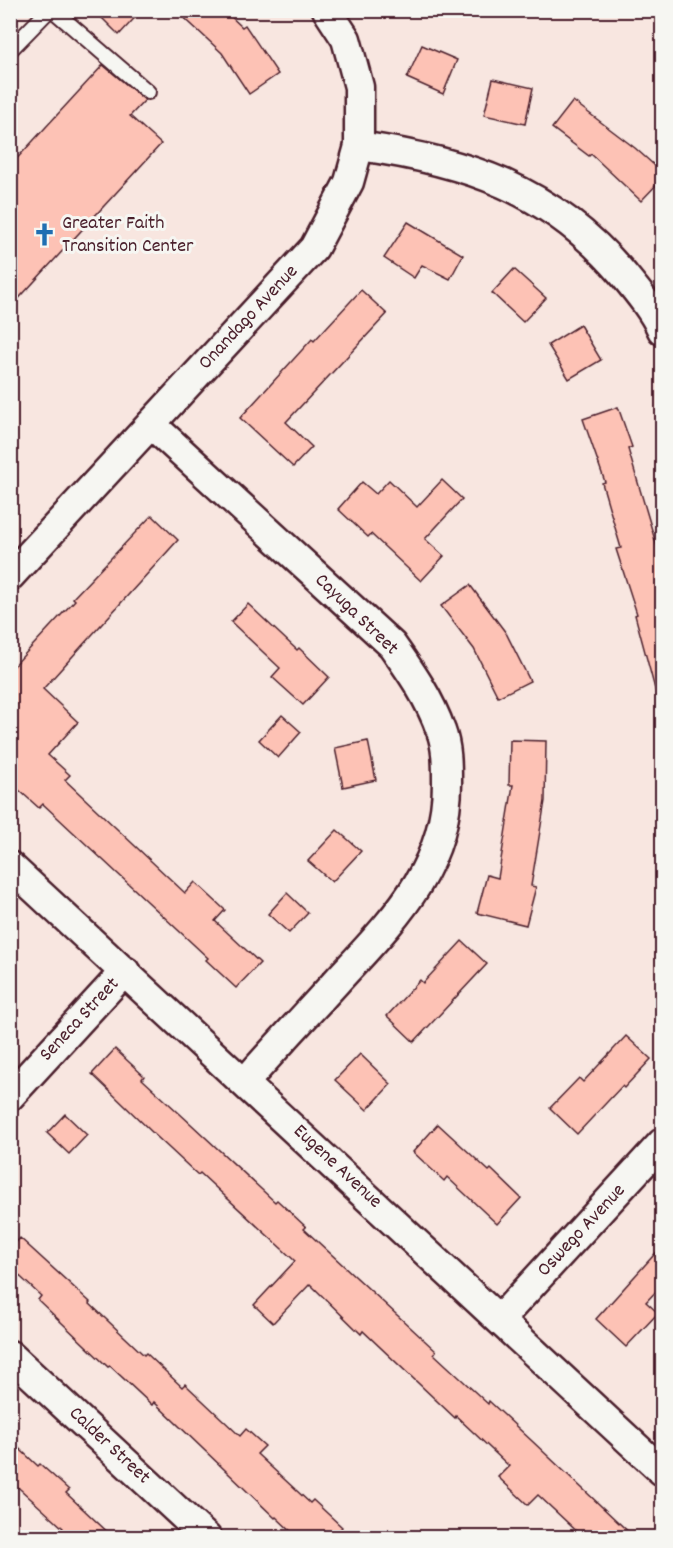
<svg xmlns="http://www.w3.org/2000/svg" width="673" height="1548" font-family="Dekko,sans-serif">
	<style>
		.building { fill: #fdc2b5; stroke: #4a1f2b; stroke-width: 1.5 }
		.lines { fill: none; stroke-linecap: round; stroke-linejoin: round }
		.service-casing { stroke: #4a1f2b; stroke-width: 18 }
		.minor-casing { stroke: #4a1f2b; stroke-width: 33 }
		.service { stroke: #f6f6f2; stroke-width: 14 }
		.minor { stroke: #f6f6f2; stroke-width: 28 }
		.labels { text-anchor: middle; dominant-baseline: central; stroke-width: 6; stroke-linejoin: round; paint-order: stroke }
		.poi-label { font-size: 20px; fill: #4a1f2b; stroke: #f6f6f2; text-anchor: start }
		.street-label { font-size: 20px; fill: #4a1f2b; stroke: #f6f6f2 }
	</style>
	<rect width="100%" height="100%" fill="#f8e6e0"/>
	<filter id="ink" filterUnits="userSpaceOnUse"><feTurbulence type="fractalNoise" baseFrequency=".0167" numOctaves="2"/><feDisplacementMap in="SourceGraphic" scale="12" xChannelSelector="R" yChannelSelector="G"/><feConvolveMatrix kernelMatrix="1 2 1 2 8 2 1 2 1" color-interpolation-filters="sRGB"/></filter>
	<g filter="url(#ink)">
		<g class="building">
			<polygon points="94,10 142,10 119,35"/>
			<polygon points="176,10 224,10 242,27 245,25 278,74 249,94 222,53"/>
			<polygon points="422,45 457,60 443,94 407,78"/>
			<polygon points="103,65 145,100 130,116 161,144 10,308 10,166"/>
			<polygon points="493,79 533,88 525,124 484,115"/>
			<polygon points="573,101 635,148 663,173 663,178 641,201 591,154 589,156 552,128"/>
			<polygon points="408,222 463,255 450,279 422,265 414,278 384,258"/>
			<polygon points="514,269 546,298 523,322 492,293"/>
			<polygon points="361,290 387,314 286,422 312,447 293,467 240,418 312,339 314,341"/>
			<polygon points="580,325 601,360 569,379 548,345"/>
			<polygon points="618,407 632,447 628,449 663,567 663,692 656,693 635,615 637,614 616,549 621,548 602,483 605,482 583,419"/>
			<polygon points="389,480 417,507 442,480 462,499 425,539 444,556 421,581 371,534 368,537 338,509 362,482 376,494"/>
			<polygon points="152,515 178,540 43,689 78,722 48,755 70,775 65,780 185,893 195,882 225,910 215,921 260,963 236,988 206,960 208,958 43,804 39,808 10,782 10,670 75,600 73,598"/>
			<polygon points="470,585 506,633 530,681 498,697 474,649 441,606"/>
			<polygon points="248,604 297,650 299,648 329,677 303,705 272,677 280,668 231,622"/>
			<polygon points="282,715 301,732 278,758 259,740"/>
			<polygon points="510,740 546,741 545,801 531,886 536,887 526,925 477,913 487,875 498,878 513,785 509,785"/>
			<polygon points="368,741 376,780 343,787 335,748"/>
			<polygon points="337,830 361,851 332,882 308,861"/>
			<polygon points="287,893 308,913 289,933 268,914"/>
			<polygon points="462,941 487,964 414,1042 387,1016 420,980 423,983"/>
			<polygon points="626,1036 651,1059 624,1088 622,1086 577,1134 550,1108 579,1078 583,1082"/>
			<polygon points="115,1049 144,1076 142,1079 191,1124 275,1202 277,1200 306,1227 304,1229 436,1351 434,1354 488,1404 489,1401 532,1441 635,1538 584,1538 538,1495 528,1505 498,1477 509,1466 456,1416 455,1418 363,1331 361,1334 310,1284 273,1323 254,1305 295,1261 200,1173 198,1175 156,1136 92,1074"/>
			<polygon points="360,1054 391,1084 367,1110 335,1080"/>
			<polygon points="65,1114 87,1135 69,1154 47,1133"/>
			<polygon points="438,1124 489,1171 491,1169 521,1198 497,1224 447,1177 444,1181 413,1152"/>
			<polygon points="20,1238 90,1302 89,1303 144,1355 146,1353 182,1387 185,1384 240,1436 246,1429 265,1446 257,1454 310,1503 313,1500 342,1527 333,1538 298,1538 276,1517 275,1518 154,1402 152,1405 110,1366 108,1367 38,1300 41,1296 10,1267 10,1249"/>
			<polygon points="663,1245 663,1284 646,1302 658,1313 626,1347 596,1319"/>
			<polygon points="10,1440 38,1466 40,1464 69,1490 66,1493 114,1538 54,1538 63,1528 10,1480"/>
		</g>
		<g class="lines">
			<defs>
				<g id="service">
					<polyline points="53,10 148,92"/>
					<polyline points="10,50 49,10"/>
				</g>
				<g id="minor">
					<path d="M359,146C466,161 551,189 623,274C637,291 653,310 662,330"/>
					<path d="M151,424L392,645C411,672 430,699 441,731C447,747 447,764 447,781C448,868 392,921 337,981C306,1015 275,1048 245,1082"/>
					<polyline points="10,576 314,248 349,182 359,146 359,87 346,39 327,10"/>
					<polyline points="10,866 662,1471"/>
					<polyline points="10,1096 125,971"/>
					<polyline points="500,1319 662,1143"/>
					<polyline points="10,1355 207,1538"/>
				</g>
			</defs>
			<use href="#service" class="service-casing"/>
			<use href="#minor" class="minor-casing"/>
			<use href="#service" class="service"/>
			<use href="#minor" class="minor"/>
		</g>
	</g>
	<defs>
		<symbol id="church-bare" viewBox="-9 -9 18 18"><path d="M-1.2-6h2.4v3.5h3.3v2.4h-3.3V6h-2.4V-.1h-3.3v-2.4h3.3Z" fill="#1f6fb2" stroke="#f6f6f2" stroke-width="2.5" paint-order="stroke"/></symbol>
	</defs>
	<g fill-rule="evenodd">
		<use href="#church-bare" x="28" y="218" width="33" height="33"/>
	</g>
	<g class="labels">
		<g class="poi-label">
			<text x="62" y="224">Greater Faith<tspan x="62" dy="23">Transition Center</tspan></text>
		</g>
		<g class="street-label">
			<text transform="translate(249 318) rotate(-47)">Onandago Avenue</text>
			<text transform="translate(356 615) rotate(44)">Cayuga Street</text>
			<text transform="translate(80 1020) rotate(-47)">Seneca Street</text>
			<text transform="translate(337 1167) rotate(43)">Eugene Avenue</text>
			<text transform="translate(582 1231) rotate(-47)">Oswego Avenue</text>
			<text transform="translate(109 1446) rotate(43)">Calder Street</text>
		</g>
	</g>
	<rect width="673" height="1548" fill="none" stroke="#f6f6f2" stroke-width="36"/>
	<rect x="18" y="18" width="637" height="1512" fill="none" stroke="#4a1f2b" stroke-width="2" filter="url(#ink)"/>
</svg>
